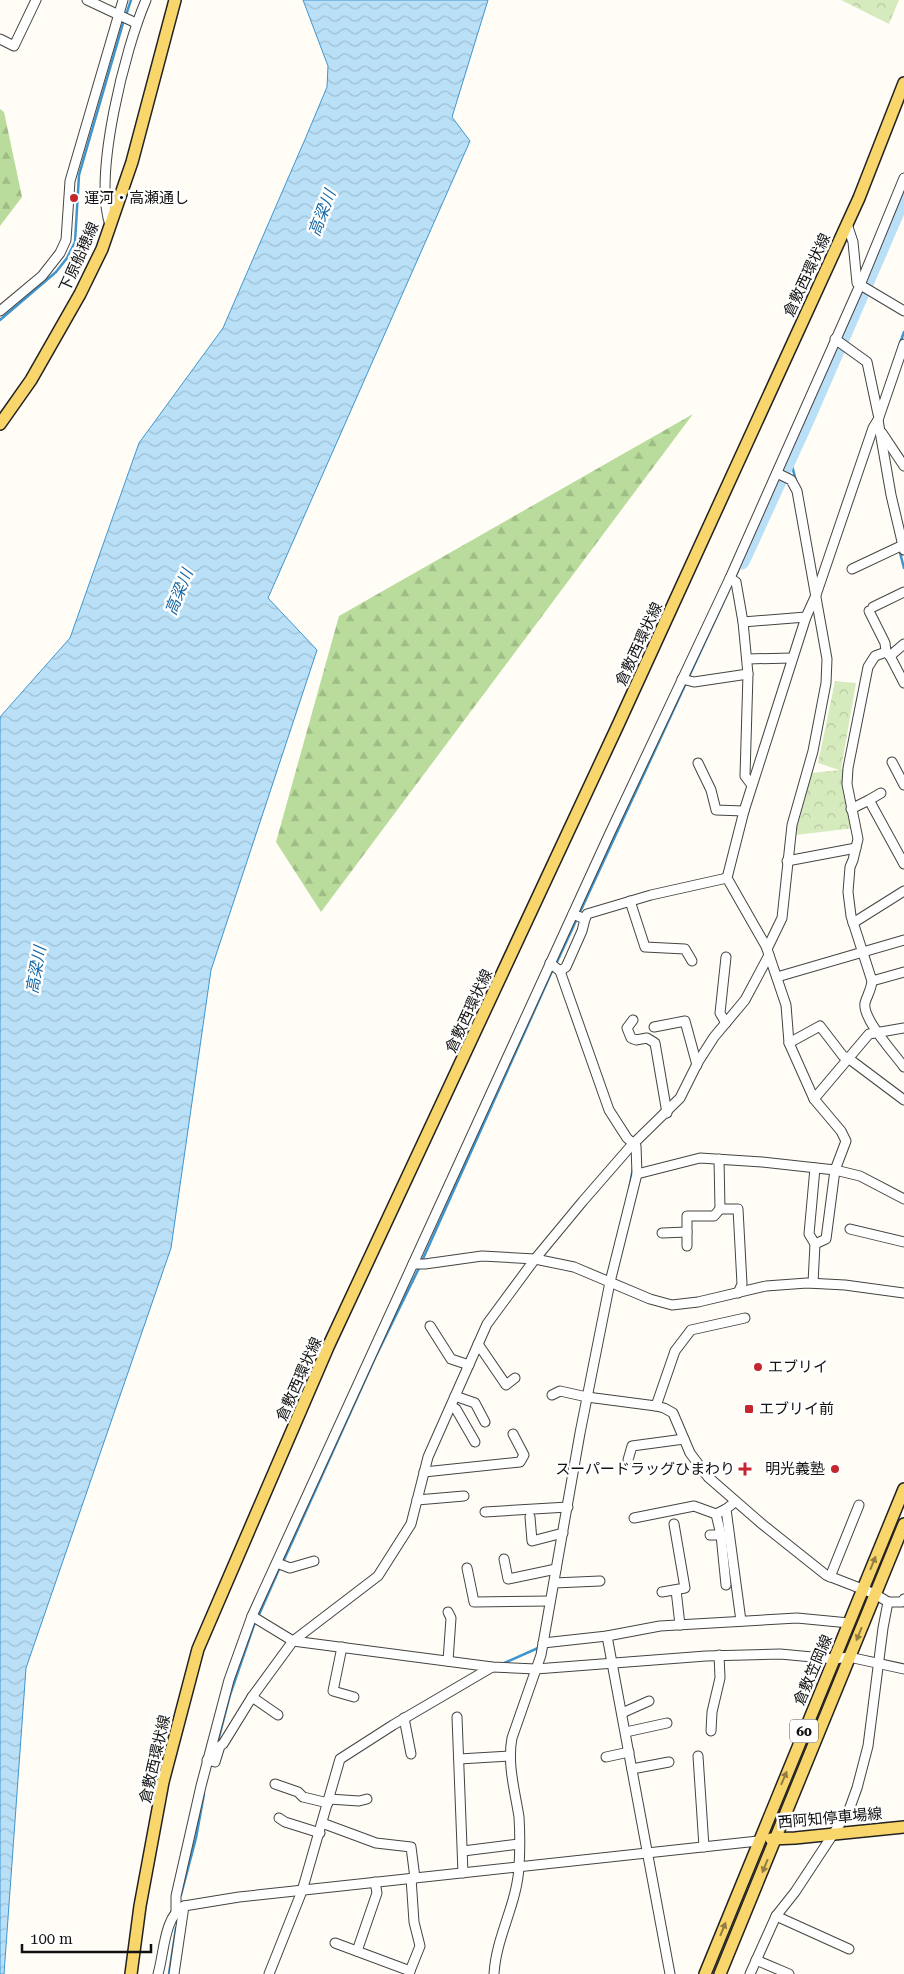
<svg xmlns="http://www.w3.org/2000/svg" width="904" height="1974" font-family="'Roboto Serif','Noto Sans JP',serif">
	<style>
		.forest { fill: url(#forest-firs) }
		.park { fill: url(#park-crowns) }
		.water { fill: url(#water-waves); stroke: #3f96cf }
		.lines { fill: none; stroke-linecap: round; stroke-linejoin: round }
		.stream { stroke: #3f96cf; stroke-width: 2.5 }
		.river { stroke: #b9e0f7; stroke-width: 15 }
		.minor-casing { stroke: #444; stroke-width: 11 }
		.major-casing { stroke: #222; stroke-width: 14 }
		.minor { stroke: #fff; stroke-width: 9 }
		.major { stroke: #f9d66b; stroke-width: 11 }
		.oneway { fill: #917d42 }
		.poi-dot { fill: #c4262e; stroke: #fff; stroke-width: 2 }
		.labels { text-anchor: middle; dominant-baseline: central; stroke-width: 5; stroke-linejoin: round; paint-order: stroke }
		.shield { fill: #fff; stroke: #585858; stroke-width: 1 }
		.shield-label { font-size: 14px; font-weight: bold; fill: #111 }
		.poi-label { font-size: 15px; fill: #111; stroke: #fff; text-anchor: start }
		.street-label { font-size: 15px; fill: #111; stroke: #fff }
		.water-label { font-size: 16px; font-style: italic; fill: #1768a6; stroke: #fff }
	</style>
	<defs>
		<pattern id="forest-firs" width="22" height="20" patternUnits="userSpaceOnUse" patternTransform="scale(1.25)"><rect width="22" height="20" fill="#b9dc9c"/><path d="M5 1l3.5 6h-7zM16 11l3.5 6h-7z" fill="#9ebc85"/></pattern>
		<pattern id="park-crowns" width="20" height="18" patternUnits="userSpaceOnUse" patternTransform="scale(1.25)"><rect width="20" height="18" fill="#d5ebbd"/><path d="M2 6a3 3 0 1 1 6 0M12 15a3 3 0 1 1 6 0" fill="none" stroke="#b6c8a1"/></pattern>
		<pattern id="water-waves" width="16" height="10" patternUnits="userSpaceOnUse" patternTransform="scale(1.25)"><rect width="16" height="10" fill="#b9e0f7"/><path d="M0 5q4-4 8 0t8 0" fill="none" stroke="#9ebfd3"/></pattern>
	</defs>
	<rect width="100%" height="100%" fill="#fffdf5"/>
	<g class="forest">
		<polygon points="0,109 4,112 22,197 0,226"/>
		<polygon points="693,414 321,912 276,842 339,616"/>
	</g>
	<g class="park">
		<polygon points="841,0 899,0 889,24"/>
		<polygon points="835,681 856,683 841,769 849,769 855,828 795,835 812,773 839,770 818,763"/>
	</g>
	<polygon class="water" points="303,0 488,0 452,117 470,141 268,598 317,650 211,970 171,1248 26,1668 4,1974 0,1974 0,717 70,638 139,443 223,328 306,137 327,87 328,66"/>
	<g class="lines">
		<g class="stream">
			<polyline points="126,15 131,0"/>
			<polyline points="0,320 56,272 67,258 75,242 79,175 124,20"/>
			<polyline points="900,343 904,332"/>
			<polyline points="790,458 796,481"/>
			<polyline points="899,549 904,568"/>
			<polyline points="891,649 897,645"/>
			<polyline points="556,964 742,562"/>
			<polyline points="629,1190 633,1168"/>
			<polyline points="422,1261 553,969"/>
			<polyline points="283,1562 375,1358 420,1266"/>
			<polyline points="258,1617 280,1567"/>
			<polyline points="502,1664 538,1648"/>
			<polyline points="217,1745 230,1695 255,1622"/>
			<polyline points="181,1895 196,1838 204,1794"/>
			<polyline points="169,1974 176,1928"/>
		</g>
		<polyline class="river" points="742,562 807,420 904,196"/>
		<defs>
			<g id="minor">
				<polyline points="87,0 136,23"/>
				<polyline points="0,39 14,46 36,0"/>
				<polyline points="847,224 853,242 857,283 904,311"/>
				<path d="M110,225C93,175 125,49 146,0"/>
				<polyline points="0,311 42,276 60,253 66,240 70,181 123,0"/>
				<polyline points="835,339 867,362 878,414"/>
				<polyline points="904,344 878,420 891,495 904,550"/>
				<polyline points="882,433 904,466"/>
				<polyline points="777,473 791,480 797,491 827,659 826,683 813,751 792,825 782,918 767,949 786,1005 789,1043 814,1099 841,1131 846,1141 835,1170 826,1239 815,1244"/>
				<polyline points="852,569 903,545"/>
				<polyline points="730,578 736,582 743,622 748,674 745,776 751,784"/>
				<polyline points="873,607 904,592"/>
				<polyline points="869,611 885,643 886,652"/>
				<polyline points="743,622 806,617"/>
				<path d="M904,644L890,656L886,652L875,656L868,667L848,768L847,784L858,839L853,860L850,867L848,892L851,916L872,981C871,991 867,995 865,1003C862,1019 895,1054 904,1067"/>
				<polyline points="890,656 904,683"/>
				<polyline points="747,659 792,658"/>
				<polyline points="682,679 694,682 748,674"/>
				<polyline points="892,762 904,785"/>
				<polyline points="698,763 711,790 716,810 744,811 806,617 816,595 873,428 878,420"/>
				<polyline points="869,800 881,793"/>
				<polyline points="851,809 869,800 904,864"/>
				<polyline points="744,811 727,878 767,948"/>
				<polyline points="787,861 856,848"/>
				<polyline points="630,901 645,947 685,949 692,961"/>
				<polyline points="573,914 585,919 587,914 651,895 727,878"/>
				<polyline points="853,923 904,891"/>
				<polyline points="560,971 566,967 582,931 585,919"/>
				<polyline points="777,977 904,940"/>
				<polyline points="872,981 904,972"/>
				<polyline points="633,1020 627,1028 631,1038 636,1040 647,1038 655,1043 667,1113"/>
				<polyline points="726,1023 720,1013 726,957"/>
				<polyline points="654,1027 685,1021 697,1065"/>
				<polyline points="789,1043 820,1026 843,1056 848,1058 904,1100"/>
				<polyline points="814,1099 869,1034 904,1028"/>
				<polyline points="719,1159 720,1209 738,1209 742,1284 738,1293"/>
				<polyline points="637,1174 700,1158 762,1162 835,1170 860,1176 904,1199"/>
				<polyline points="850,1229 904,1242"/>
				<polyline points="662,1233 687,1232"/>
				<polyline points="687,1246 687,1216 714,1216 720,1209"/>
				<polyline points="413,1264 425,1264 482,1256 535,1259 574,1267 650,1299 672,1305 698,1302 766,1286 807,1283 845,1285 904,1293"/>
				<polyline points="813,1283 815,1244 809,1234 815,1168"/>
				<polyline points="430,1326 451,1359 469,1365"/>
				<polyline points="478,1344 506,1385 515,1378"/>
				<polyline points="552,1395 560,1391 587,1397 656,1406 664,1408 673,1413 690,1453 708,1477 762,1524 826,1575 875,1594 888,1602 902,1602 904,1599"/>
				<polyline points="455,1396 475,1403 485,1422"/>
				<polyline points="451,1406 456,1409 475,1442"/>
				<polyline points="656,1406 675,1351 691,1330 745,1318"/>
				<polyline points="628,1460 632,1446 684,1439"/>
				<polyline points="424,1472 520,1462 524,1455 513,1434"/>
				<polyline points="417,1500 464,1496"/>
				<polyline points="735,1502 726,1509 741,1621"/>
				<polyline points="485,1512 568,1507"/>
				<polyline points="716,1514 721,1535 726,1585"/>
				<polyline points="530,1517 532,1541 563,1533"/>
				<polyline points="634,1518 694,1506 716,1514 726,1509"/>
				<polyline points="710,1535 721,1535"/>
				<polyline points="504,1559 508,1579 556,1569"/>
				<polyline points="277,1563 290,1568 314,1561"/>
				<polyline points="467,1568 474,1602 550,1601"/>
				<polyline points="830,1577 859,1505"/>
				<polyline points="554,1583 600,1581"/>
				<polyline points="676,1590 680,1625"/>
				<polyline points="662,1592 685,1588 674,1524"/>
				<polyline points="252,1616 293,1641 492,1667 536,1669 706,1656 780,1654 834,1659 849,1657 904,1669"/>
				<polyline points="607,1636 670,1974"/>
				<polyline points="543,1643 607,1636 660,1626 797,1618 849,1623"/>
				<polyline points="342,1647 333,1691 354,1697"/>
				<polyline points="448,1661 451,1618 448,1612"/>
				<polyline points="252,1697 278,1715"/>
				<polyline points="622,1713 649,1701"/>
				<polyline points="457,1717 463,1873"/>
				<polyline points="404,1718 411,1754"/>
				<polyline points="711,1731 712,1712 720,1678 719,1655"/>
				<polyline points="626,1732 667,1723"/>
				<polyline points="698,1756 704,1847"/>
				<polyline points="606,1757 629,1752"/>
				<polyline points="459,1759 510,1756"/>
				<polyline points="207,1760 215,1762 220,1746 223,1744 252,1697 293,1641 378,1576 411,1524 428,1457 487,1324 535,1259 583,1201 630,1147 680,1098 698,1062 714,1037 745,1000 769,955"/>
				<polyline points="632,1769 669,1762"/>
				<polyline points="275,1784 298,1792 303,1797 328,1803"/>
				<polyline points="329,1799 359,1801 367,1799"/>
				<polyline points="279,1818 285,1822 320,1833"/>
				<polyline points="322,1823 376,1843 411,1847 415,1878"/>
				<polyline points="463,1851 519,1844"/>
				<polyline points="176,1911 176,1896 201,1786 229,1680 252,1616 609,835 730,578 860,285 904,178"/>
				<polyline points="776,1916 849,1949"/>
				<polyline points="335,1943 410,1971 409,1974"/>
				<polyline points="357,1951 377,1893 375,1882"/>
				<polyline points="756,1960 789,1974"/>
				<polyline points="410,1971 420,1946 414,1922 411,1878"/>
				<path d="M158,1974C164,1954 164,1916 184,1906L239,1897L758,1841"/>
				<polyline points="174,1974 184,1906"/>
				<polyline points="269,1974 302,1891 340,1759 393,1725 492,1667"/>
				<path d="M494,1974C496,1937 517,1904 519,1867C520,1851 520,1833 519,1817C515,1791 507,1764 512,1738L541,1655L580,1433L610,1282L637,1174L636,1146L627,1138L609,1110L560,971L550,963"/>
				<polyline points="750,1974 776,1916 795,1892 849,1810 857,1788 868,1746 883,1628 888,1602"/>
			</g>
			<g id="major">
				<polyline points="0,424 31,380 80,294 102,249 132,162 175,0"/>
				<polyline points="771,1839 795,1838 904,1827"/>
				<polyline points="131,1974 140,1906 163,1782 198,1649 328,1347 618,725 859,198 904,83"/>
				<polyline points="705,1974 904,1489"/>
				<polyline points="720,1974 904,1524"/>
			</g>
		</defs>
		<use href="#minor" class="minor-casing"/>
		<use href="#major" class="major-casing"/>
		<use href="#minor" class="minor"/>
		<use href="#major" class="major"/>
	</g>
	<defs><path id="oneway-solid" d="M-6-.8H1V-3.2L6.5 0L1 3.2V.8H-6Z" transform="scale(1.25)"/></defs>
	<g class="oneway">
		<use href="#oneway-solid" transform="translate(873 1563) rotate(-68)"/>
		<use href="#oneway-solid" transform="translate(859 1634) rotate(112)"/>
		<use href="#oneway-solid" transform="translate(784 1778) rotate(-67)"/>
		<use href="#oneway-solid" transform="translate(765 1866) rotate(112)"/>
		<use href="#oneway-solid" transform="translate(723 1929) rotate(-68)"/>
	</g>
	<g class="poi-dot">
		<circle cx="74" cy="198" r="5"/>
		<circle cx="758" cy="1367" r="5"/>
		<rect x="744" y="1404" width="10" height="10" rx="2.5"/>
		<path d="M742.5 1461.5h5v5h5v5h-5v5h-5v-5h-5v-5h5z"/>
		<circle cx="835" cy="1469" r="5"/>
	</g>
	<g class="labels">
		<rect class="shield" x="790" y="1719.5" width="28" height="23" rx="4"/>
		<g class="shield-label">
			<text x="804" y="1731">60</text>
		</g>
		<g class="poi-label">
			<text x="84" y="198">運河・高瀬通し</text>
			<text x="768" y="1367">エブリイ</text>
			<text x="759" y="1409">エブリイ前</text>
			<text x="735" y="1469" text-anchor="end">スーパードラッグひまわり</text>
			<text x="825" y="1469" text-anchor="end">明光義塾</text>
		</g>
		<g class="street-label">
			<text transform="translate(79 257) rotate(-66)">下原船穂線</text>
			<text transform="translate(807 275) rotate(-65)">倉敷西環状線</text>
			<text transform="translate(639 644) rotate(-65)">倉敷西環状線</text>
			<text transform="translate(469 1011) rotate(-65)">倉敷西環状線</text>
			<text transform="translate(299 1379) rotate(-66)">倉敷西環状線</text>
			<text transform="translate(813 1670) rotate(-67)">倉敷笠岡線</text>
			<text transform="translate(155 1759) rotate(-77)">倉敷西環状線</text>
			<text transform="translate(830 1818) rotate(-5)">西阿知停車場線</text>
		</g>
		<g class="water-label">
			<text transform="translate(322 213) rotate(-69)">高梁川</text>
			<text transform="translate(179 592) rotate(-68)">高梁川</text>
			<text transform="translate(36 970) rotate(-80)">高梁川</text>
		</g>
	</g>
	<path d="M22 1944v8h129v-8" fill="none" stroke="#111111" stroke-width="2.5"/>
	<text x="30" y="1944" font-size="15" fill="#111111" stroke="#ffffff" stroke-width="4" paint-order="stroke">100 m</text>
</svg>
